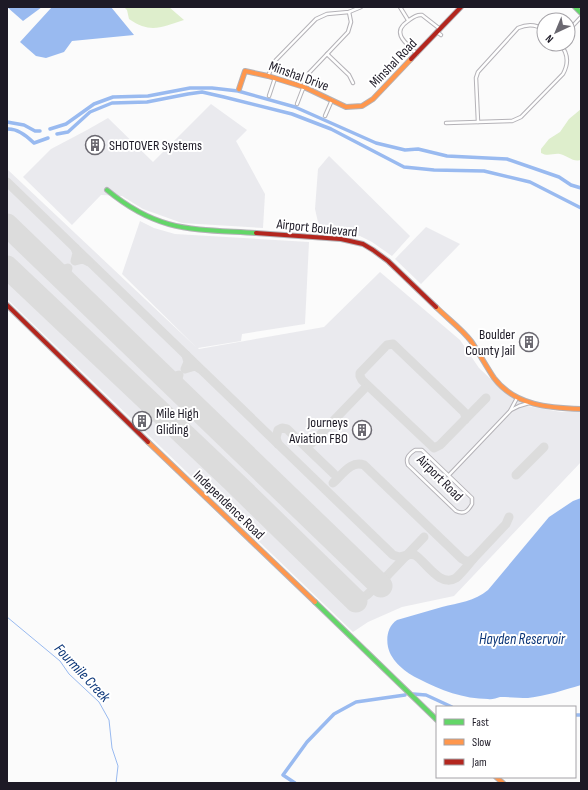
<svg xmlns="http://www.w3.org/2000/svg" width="588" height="790" font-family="'Sofia Sans Condensed',sans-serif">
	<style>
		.built { fill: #eaeaee }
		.green { fill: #deeecc }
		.water { fill: #99baf0 }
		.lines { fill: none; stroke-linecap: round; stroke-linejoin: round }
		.stream { stroke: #99baf0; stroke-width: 1 }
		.canal { stroke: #99baf0; stroke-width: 3.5 }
		.taxiway { stroke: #dcdcdc; stroke-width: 9 }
		.runway { stroke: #dcdcdc; stroke-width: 23 }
		.street-casing { stroke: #b4b2b7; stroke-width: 4.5 }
		.fast-casing { stroke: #b4b2b7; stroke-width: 6 }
		.slow-casing { stroke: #b4b2b7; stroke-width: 6 }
		.jam-casing { stroke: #b4b2b7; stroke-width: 6 }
		.street { stroke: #fefefe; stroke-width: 2.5 }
		.fast { stroke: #63d668; stroke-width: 4 }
		.slow { stroke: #ff974d; stroke-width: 4 }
		.jam { stroke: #b3261e; stroke-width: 4 }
		.labels { text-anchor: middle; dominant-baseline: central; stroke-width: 4; stroke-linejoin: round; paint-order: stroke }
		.street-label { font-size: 14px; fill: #1d1a26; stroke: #fff }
		.poi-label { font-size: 14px; fill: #1d1a26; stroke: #fff; text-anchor: start }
		.water-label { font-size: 15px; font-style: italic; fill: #093477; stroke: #fff }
	</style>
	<rect width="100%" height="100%" fill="#fbfbfb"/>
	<g class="built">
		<polygon points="211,104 247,130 236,141 265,194 263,228 182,223 143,209 122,196 101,195 72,225 23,177 51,149 87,130 108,118 153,162"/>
		<polygon points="329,156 410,236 392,256 372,242 360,236 338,232 320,231 315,209 318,169"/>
		<polygon points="7,169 197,348 122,274 140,221 154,228 175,234 309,242 305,324 242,334 241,341 198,348 199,349 324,327 380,272 460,340 479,368 510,397 527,406 561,412 581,411 581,462 454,596 402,607 368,622 353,632 7,299"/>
		<polygon points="426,227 460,244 421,284 395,259"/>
	</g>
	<g class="green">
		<path d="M124,7H169L184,20C161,27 151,34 129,19L127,10Z"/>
		<path d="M581,109V160C572,162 568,156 560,154C553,153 548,157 541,153V149L549,139L560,132L569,119Z"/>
	</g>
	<g class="water">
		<polygon points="7,7 42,7 23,21"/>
		<polygon points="52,7 111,7 134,35 72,41 64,52 46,58 36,56 20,42"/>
		<path d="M581,498V685C564,690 546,696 528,698C519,698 509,697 500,697C496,698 492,700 488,699C464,699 440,690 419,679C406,673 391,661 388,647C386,637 388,626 397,620C412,616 427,611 442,607C458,603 475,601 488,590L549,517L573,501Z"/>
	</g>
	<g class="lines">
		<polyline class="stream" points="7,617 60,661 69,674 99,702 109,720 112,748 118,766 116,783"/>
		<g class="canal">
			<polyline points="7,122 24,125 35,131 40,131"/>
			<path d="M7,129C17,128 27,136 34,143L48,138"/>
			<polyline points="50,129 66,124 94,104 113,97 148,96 190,88 212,88 238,91 295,107 376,143 405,150 418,149 447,156 507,159 559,177 571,185 581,188"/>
			<polyline points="57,134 68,132 90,112 112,103 147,102 188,94 202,92 224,97 292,114 331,129 404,167 434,170 484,171 530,182 581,208"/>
			<polyline points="413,694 426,695 452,707"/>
			<polyline points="575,715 581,715"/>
			<polyline points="295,783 283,775 307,742 334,714 356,702 405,695"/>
		</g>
		<g class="taxiway">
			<polyline points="7,182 393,555 399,557 407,555"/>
			<polyline points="75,248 77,253 75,261 83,259 89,262"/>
			<polyline points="52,269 60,271 68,268 66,275 69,285"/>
			<polyline points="186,355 188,362 185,369 195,366 200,369"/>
			<polyline points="163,376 170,378 179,375 176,384 180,391"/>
			<polyline points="465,420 466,417 464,412 393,344 387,345 360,373 360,376 362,380 434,448 440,445 486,398"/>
			<polyline points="312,443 364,389"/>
			<polyline points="278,444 276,438 278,430 282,428 287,429 334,474"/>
			<polyline points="516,475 544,447"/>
			<path d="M333,483C342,475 351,460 364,465L462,559C467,562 470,562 474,558L506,524L509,517"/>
			<path d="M406,556L410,554L415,555C426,562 440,588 456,578C462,573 468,565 473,559"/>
			<polyline points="370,575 376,578 385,578 424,537"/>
			<polyline points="356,601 367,595 385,578"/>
		</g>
		<g class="runway">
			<polyline points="7,225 381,586"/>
			<polyline points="7,267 233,481 356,601"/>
		</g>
		<defs>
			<g id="street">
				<polyline points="400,7 408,20"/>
				<polyline points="568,31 581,17"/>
				<polyline points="437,32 441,35"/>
				<polyline points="327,54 349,75 353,83"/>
				<path d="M417,54C407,44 390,33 408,21C412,18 416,14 422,15L440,29"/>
				<polyline points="268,76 275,61 316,19 327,14 349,12 361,7"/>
				<polyline points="269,96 275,78"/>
				<polyline points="297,104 309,73 348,32 351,22 349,12"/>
				<polyline points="325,116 332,100"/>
				<path d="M478,122L476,78L478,72L518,28C527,24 536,24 544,30"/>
				<path d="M446,123L512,121L521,117L563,74C569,63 568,53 560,44"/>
				<polyline points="511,410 519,406 529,403"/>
				<path d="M415,450H422L472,498V504C468,511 464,515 456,511L408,465C405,458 409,454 415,450Z"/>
				<polyline points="449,475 510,411 517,398"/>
			</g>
			<g id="fast">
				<polyline points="575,7 581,13"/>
				<path d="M107,190C159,233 193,229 256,233"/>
				<polyline points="315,602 437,720"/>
			</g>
			<g id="slow">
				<polyline points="239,89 245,71 268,76 304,87 346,107 362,106 373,99 411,59"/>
				<path d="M436,307C447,318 462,329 471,341C479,353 486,366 494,378C515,406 550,408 581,409"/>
				<polyline points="148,442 315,602"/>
				<polyline points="496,777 503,783"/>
			</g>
			<g id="jam">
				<polyline points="411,59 461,7"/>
				<polyline points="256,233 341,239 363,244 373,250 388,261 436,307"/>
				<polyline points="7,305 148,442"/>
			</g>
		</defs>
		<use href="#street" class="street-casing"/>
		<use href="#fast" class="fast-casing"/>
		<use href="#slow" class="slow-casing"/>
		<use href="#jam" class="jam-casing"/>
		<use href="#street" class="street"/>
		<use href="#fast" class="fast"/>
		<use href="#slow" class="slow"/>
		<use href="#jam" class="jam"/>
	</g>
	<defs>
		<symbol id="building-ring" viewBox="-11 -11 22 22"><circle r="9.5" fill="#fff" stroke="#6b6971" stroke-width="1.5"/><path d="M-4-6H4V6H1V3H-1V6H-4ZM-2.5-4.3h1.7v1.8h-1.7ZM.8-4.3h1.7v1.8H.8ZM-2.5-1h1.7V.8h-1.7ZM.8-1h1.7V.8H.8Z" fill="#6b6971"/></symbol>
	</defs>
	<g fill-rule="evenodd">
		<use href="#building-ring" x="84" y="134" width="22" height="22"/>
		<use href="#building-ring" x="518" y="331" width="22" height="22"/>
		<use href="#building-ring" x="131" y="410" width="22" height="22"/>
		<use href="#building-ring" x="351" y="419" width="22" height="22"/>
	</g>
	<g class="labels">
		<g class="street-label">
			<text transform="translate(393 63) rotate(-46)">Minshal Road</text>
			<text transform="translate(299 76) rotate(20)">Minshal Drive</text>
			<text transform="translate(317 228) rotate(6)">Airport Boulevard</text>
			<text transform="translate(440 478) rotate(45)">Airport Road</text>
			<text transform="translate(229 505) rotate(44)">Independence Road</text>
		</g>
		<g class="poi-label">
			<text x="109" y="145">SHOTOVER Systems</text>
			<text x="515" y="334" text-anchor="end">Boulder<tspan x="515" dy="16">County Jail</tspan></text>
			<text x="156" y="413">Mile High<tspan x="156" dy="16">Gliding</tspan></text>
			<text x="348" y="422" text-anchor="end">Journeys<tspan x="348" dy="16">Aviation FBO</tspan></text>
		</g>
		<g class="water-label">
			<text x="522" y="639">Hayden Reservoir</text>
			<text transform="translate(82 673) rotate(47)">Fourmile Creek</text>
		</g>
	</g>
	<rect width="588" height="790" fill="none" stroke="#1d1a26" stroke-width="16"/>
	<rect x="436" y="706" width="140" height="72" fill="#ffffff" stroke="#a5a3a8"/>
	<rect x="444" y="719" width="20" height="6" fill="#63d668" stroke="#a5a3a8"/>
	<text x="472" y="726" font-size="12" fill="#1d1a26">Fast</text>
	<rect x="444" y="739" width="20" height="6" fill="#ff974d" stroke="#a5a3a8"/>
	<text x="472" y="746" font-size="12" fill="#1d1a26">Slow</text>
	<rect x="444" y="759" width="20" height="6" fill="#b3261e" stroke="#a5a3a8"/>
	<text x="472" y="766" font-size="12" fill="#1d1a26">Jam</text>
	<g transform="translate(556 32) rotate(224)"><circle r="19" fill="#ffffff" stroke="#a5a3a8"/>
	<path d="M0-3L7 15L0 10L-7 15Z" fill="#6b6971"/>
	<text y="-6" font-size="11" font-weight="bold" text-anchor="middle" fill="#1d1a26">N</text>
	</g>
</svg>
